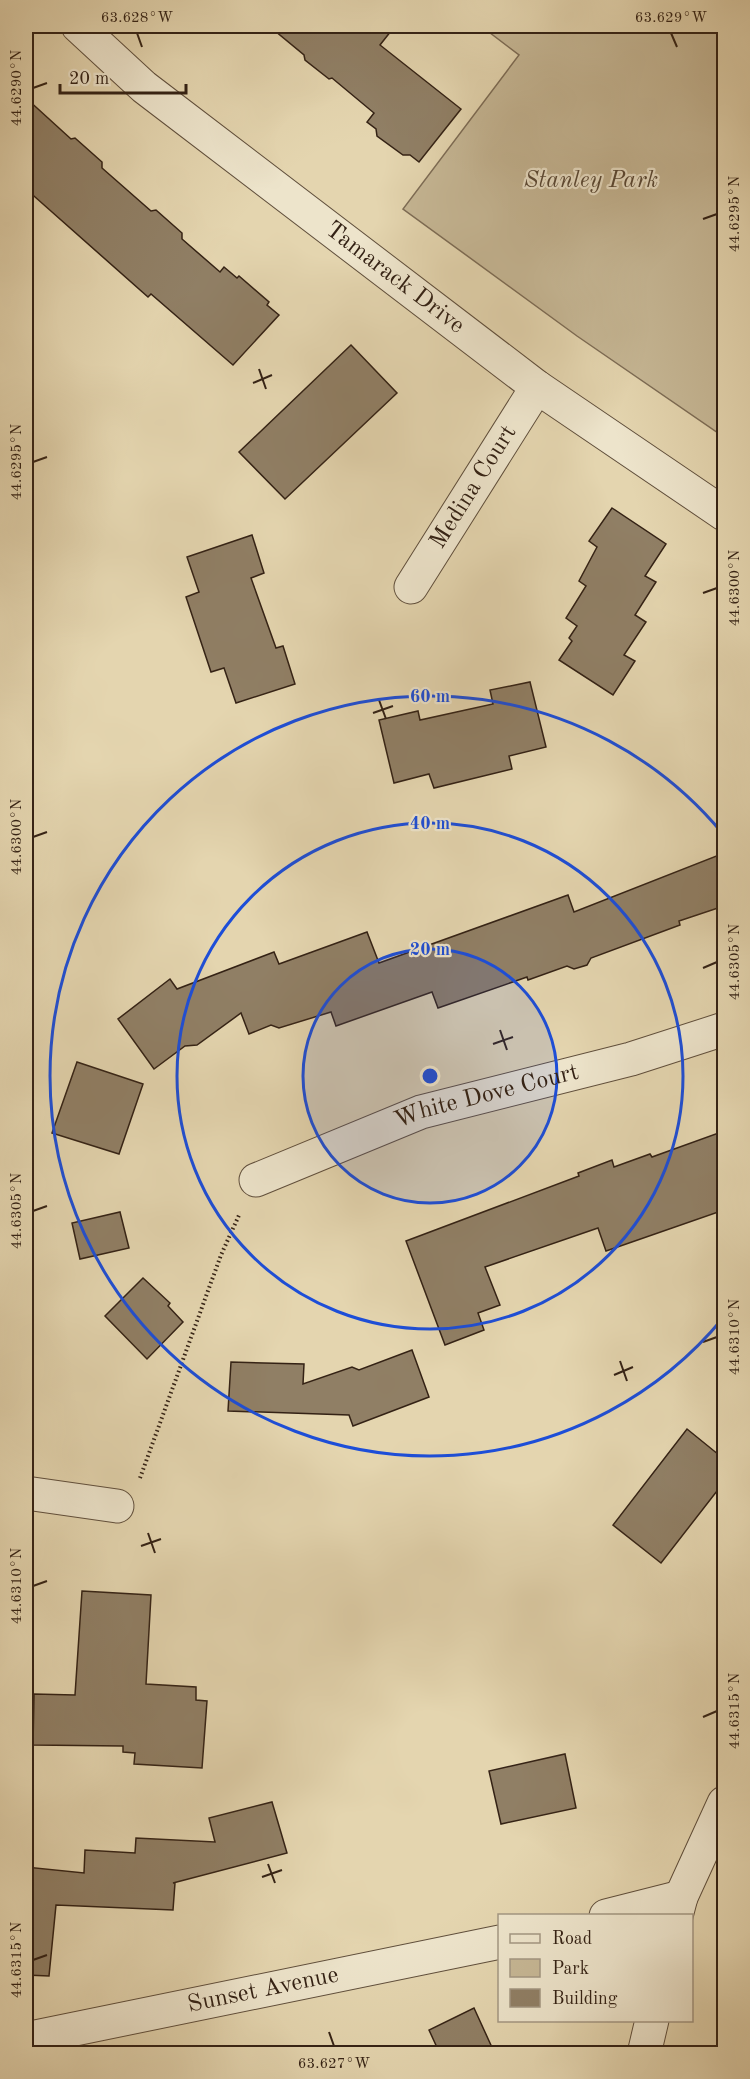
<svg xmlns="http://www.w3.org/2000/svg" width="750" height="2079" font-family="'Old Standard TT',serif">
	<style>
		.green { fill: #c6b795; stroke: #7d6c55; stroke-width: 1.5 }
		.building { fill: #907f65; stroke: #342215; stroke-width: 1.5 }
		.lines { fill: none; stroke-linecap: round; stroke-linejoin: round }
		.minor-casing { stroke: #604f3c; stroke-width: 35 }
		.path { stroke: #342215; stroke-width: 4; stroke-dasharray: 1.5 3; stroke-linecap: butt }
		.minor { stroke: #ede4cb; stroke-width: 33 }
		.ticks { fill: none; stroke: #342215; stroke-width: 2 }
		.ring { fill: none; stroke: #1d4ed8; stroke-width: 3 }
		.labels { text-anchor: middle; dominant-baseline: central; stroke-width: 4.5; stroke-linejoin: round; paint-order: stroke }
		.park-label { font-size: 24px; font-style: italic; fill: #584735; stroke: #ede4cb }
		.street-label { font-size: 24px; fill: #342215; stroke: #ede4cb }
		.centre { fill: #1d4ed8; stroke: #ede4cb; stroke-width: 3 }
		.ring-label { font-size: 18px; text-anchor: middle; font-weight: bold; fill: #1d4ed8; stroke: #ede4cb; stroke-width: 4.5; stroke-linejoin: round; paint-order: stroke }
		.neatline { fill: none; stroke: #342215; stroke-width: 2 }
		.ticks-label { font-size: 15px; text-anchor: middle; fill: #342215 }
	</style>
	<rect width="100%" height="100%" fill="#e4d5af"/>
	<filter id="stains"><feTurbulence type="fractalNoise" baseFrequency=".00333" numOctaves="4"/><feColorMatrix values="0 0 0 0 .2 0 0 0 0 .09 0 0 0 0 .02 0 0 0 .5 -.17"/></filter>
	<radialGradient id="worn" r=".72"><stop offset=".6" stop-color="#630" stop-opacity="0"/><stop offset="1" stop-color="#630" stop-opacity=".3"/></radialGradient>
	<polygon class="green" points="481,26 724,26 724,437 577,336 403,209 519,55"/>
	<g class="building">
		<polygon points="269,26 395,26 380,45 461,109 419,162 410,155 403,155 377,136 376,129 367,122 374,113 332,78 329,79 305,60 304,55"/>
		<polygon points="26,98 71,139 75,138 102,162 102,168 151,211 156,210 182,233 182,239 220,272 224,267 237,278 239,276 269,302 267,305 279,315 233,365 151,294 148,297 26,189"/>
		<polygon points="351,345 397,393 285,499 239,452"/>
		<polygon points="612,508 666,544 645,576 656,582 635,615 646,622 624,655 635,661 613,695 559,660 572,641 569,638 577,626 566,618 586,586 579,581 597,547 589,541"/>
		<polygon points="252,535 264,573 251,578 276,648 283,646 295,684 236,703 224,668 211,672 186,597 199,592 187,557"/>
		<polygon points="530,682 546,747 509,756 512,769 434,788 429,774 394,783 379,720 418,711 420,720 493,704 490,690"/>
		<polygon points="724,853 724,906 679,921 680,925 591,958 587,965 574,969 567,966 528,980 527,977 438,1008 432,992 336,1026 331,1012 279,1028 271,1025 249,1034 241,1013 197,1045 185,1046 154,1069 118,1019 170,979 177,989 274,952 279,964 367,932 379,963 568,895 574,912"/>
		<polygon points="77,1062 143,1084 119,1154 52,1133"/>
		<polygon points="724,1131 724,1210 606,1251 598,1228 485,1267 500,1305 478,1313 484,1330 445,1345 406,1241 579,1176 578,1173 612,1160 614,1167 650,1154 652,1157"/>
		<polygon points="120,1212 129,1248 80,1259 72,1223"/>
		<polygon points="143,1278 170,1303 168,1306 183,1322 147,1359 105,1316"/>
		<polygon points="412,1350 429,1397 353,1426 349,1415 228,1411 231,1362 304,1364 303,1384 352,1367 359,1370"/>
		<polygon points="687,1429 724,1459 724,1482 661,1563 613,1525"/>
		<polygon points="82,1591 151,1595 146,1684 196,1687 196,1700 207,1701 202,1768 134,1764 135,1753 123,1752 123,1746 33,1745 34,1694 75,1695"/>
		<polygon points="565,1754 576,1808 501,1824 489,1771"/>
		<polygon points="272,1802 287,1853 173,1883 175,1883 173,1910 56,1905 49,1976 26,1975 26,1867 84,1873 85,1850 135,1853 136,1838 215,1842 209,1818"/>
		<polygon points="474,2008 495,2054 440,2054 429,2030"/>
	</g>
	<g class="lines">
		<defs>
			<g id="minor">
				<path id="s1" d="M78,26L144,87L537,387L724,514"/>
				<path id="s2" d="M411,587L537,387"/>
				<path id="s3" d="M256,1180L421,1112L631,1059L724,1029"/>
				<polyline points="26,1493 117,1506"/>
				<polyline points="606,1916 681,1897"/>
				<polyline points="676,1916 681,1897 724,1803"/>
				<path id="s4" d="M26,2039L500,1942"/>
				<polyline points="644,2054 652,2020"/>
			</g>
		</defs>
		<use href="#minor" class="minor-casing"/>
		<polyline class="path" points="140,1478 221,1255 240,1213"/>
		<use href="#minor" class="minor"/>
	</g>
	<path class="ticks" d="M137,33L142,47M671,33L677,47M33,88L47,83M703,219L717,214M259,369L266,389M253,383L272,375M33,462L47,457M703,593L717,588M379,700L386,719M373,713L393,706M33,837L47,832M703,968L717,962M500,1030L507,1050M493,1044L513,1037M33,1211L47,1206M703,1342L717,1337M620,1361L627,1381M614,1375L633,1367M148,1533L155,1553M141,1546L161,1539M33,1586L47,1581M703,1717L717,1711M268,1864L275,1883M262,1877L282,1870M33,1960L47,1955M329,2032L334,2046"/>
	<circle cx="430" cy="1076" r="127" fill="#1d4ed8" fill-opacity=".12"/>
	<g class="ring">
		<circle cx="430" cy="1076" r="127"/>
		<circle cx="430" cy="1076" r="253"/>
		<path d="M723 1318A380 380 0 1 1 723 834"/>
	</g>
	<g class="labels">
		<g class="park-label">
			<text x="591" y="181">Stanley Park</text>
		</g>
		<g class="street-label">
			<text stroke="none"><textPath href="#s1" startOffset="405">Tamarack Drive</textPath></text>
			<text stroke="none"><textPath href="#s2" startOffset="118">Medina Court</textPath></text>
			<text stroke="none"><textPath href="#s3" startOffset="246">White Dove Court</textPath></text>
			<text stroke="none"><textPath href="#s4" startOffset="242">Sunset Avenue</textPath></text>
		</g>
	</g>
	<circle cx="430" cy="1076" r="9" class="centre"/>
	<g class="ring-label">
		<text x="430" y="702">60 m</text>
		<text x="430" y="829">40 m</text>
		<text x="430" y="955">20 m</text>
	</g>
	<rect width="750" height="2079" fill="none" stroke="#e4d5af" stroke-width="66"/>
	<rect x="498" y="1914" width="195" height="108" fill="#ede4cb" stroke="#a39682" stroke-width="1.5"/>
	<rect x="510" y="1934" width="30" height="9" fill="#ede4cb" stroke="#a39682" stroke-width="1.5"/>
	<text x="552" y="1944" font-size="18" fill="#342215">Road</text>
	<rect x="510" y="1959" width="30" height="18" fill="#c6b795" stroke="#a39682" stroke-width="1.5"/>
	<text x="552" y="1974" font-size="18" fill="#342215">Park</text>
	<rect x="510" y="1989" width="30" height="18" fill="#907f65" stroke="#a39682" stroke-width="1.5"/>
	<text x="552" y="2004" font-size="18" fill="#342215">Building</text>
	<path d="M60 84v9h126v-9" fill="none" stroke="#342215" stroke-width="3"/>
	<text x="69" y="84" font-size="18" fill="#342215" stroke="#ede4cb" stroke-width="4.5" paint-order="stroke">20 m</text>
	<rect x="33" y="33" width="684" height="2013" class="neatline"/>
	<g class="ticks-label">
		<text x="137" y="22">63.628°W</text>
		<text x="671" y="22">63.629°W</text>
		<text transform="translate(16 88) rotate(-90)" y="5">44.6290°N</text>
		<text transform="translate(734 214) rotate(-90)" y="5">44.6295°N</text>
		<text transform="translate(16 462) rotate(-90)" y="5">44.6295°N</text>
		<text transform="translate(734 588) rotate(-90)" y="5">44.6300°N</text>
		<text transform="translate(16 837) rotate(-90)" y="5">44.6300°N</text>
		<text transform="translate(734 962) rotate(-90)" y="5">44.6305°N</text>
		<text transform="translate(16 1211) rotate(-90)" y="5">44.6305°N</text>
		<text transform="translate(734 1337) rotate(-90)" y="5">44.6310°N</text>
		<text transform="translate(16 1586) rotate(-90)" y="5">44.6310°N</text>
		<text transform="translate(734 1711) rotate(-90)" y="5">44.6315°N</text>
		<text transform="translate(16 1960) rotate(-90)" y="5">44.6315°N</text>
		<text x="334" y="2068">63.627°W</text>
	</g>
	<rect width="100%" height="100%" filter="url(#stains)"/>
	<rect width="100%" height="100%" fill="url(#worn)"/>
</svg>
